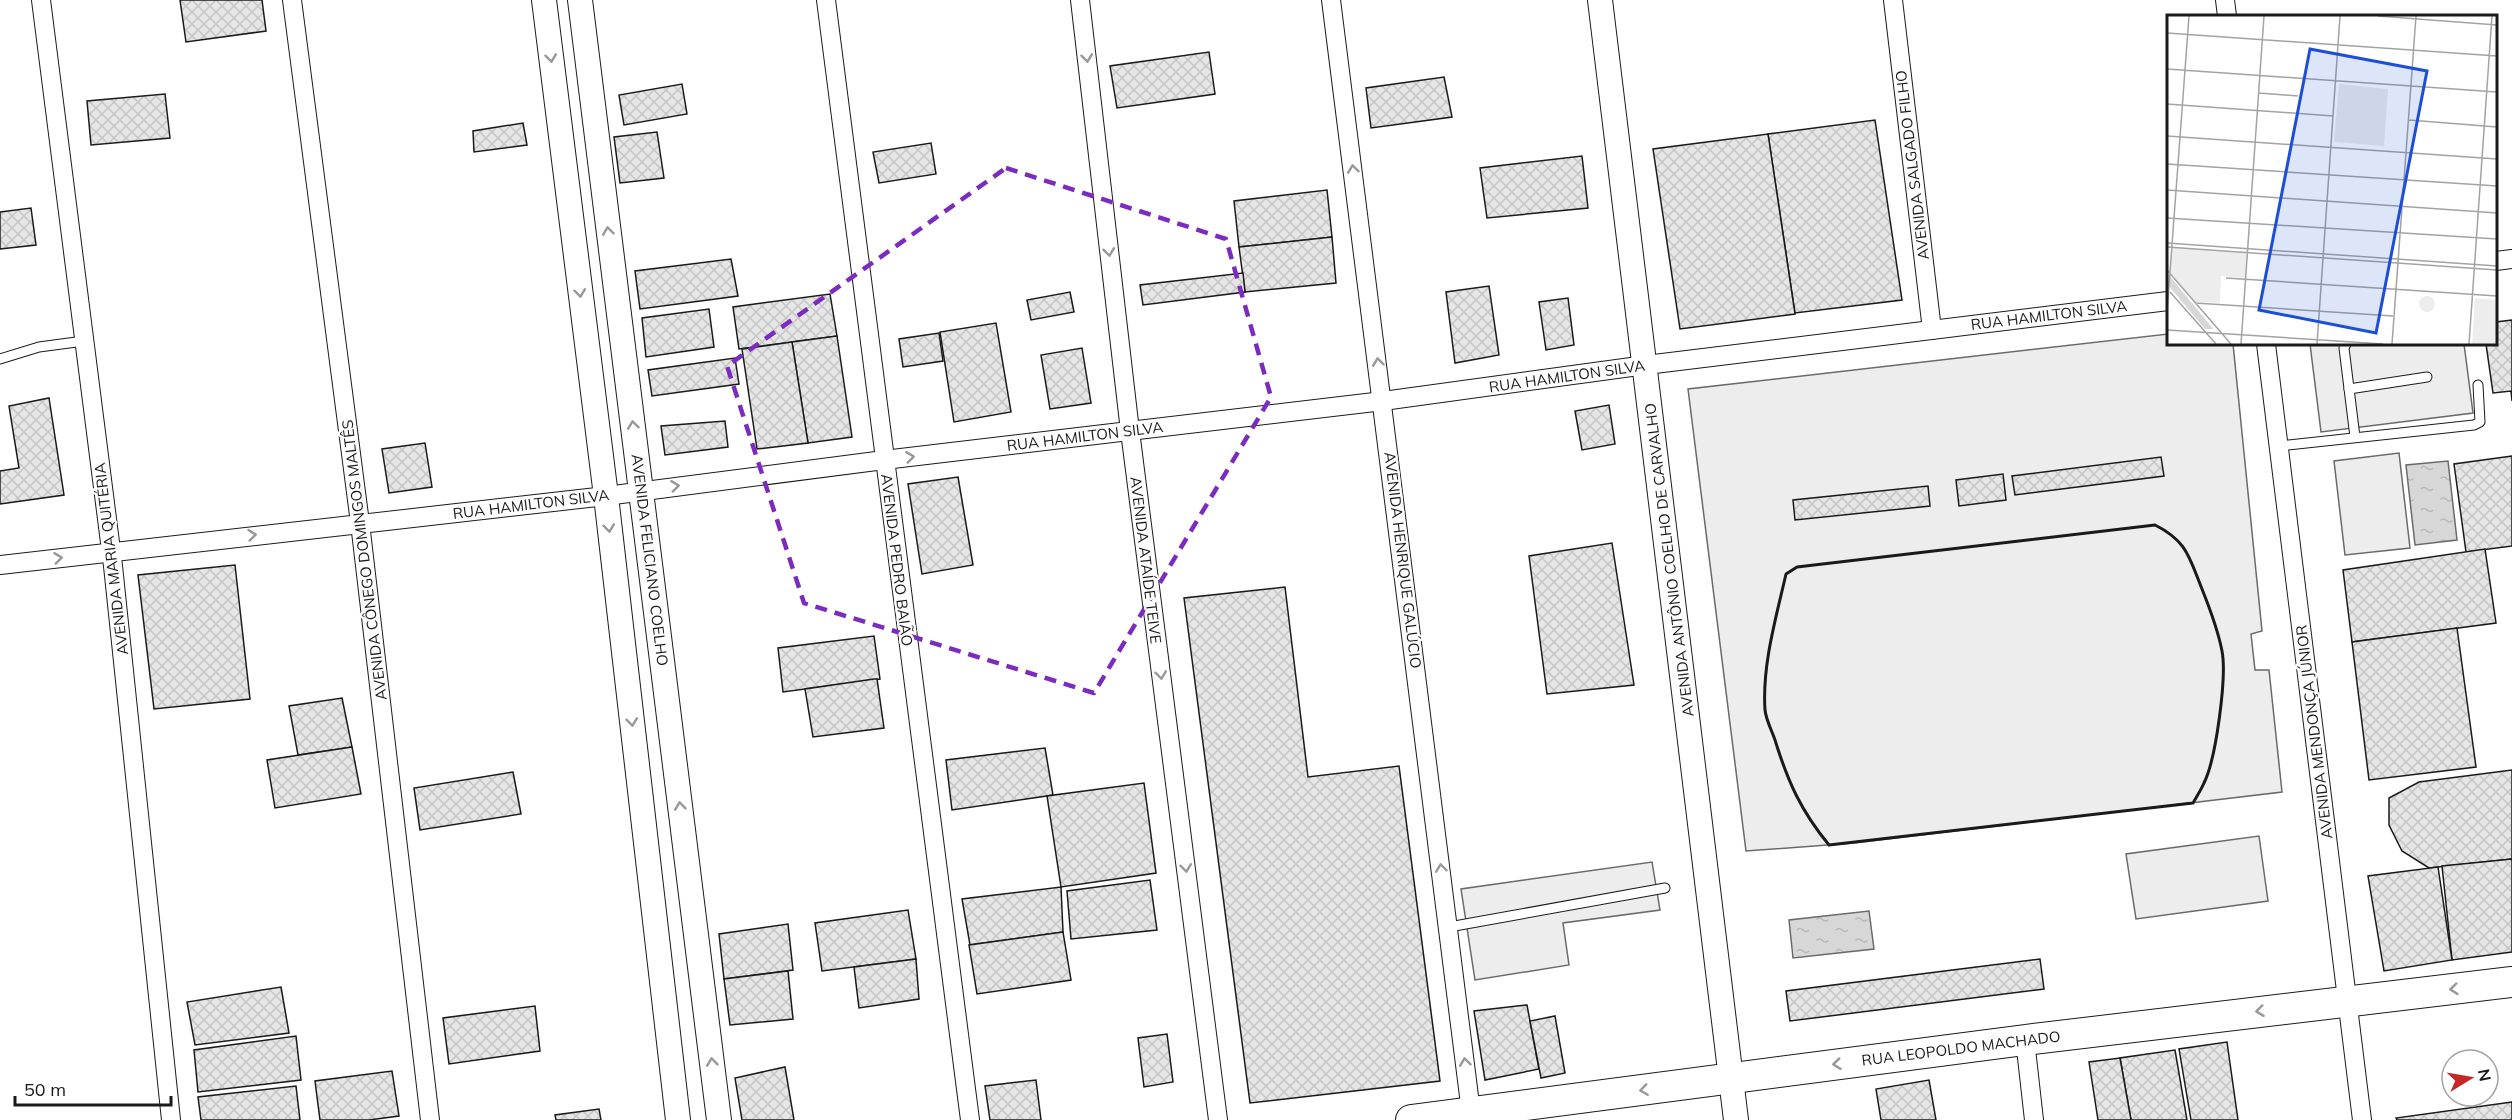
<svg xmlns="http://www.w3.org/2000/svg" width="2512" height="1120" font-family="Mulish,sans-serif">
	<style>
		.built { fill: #ededed; stroke: #6a6a6a; stroke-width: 1.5 }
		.water { fill: url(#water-ripples); stroke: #6a6a6a; stroke-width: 1.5 }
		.building { fill: url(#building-cross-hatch); stroke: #1a1a1a; stroke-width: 1.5 }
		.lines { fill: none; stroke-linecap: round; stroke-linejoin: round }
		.service-casing { stroke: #1a1a1a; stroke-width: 11 }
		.minor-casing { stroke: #1a1a1a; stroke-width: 20 }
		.tertiary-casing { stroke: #1a1a1a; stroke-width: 26 }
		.primary-casing { stroke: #1a1a1a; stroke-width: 32 }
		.service { stroke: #fff; stroke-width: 9 }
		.minor { stroke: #fff; stroke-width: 18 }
		.tertiary { stroke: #fff; stroke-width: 24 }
		.primary { stroke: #fff; stroke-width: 30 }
		.wall { stroke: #1a1a1a; stroke-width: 3 }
		.oneway { stroke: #989898 }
		.marked { fill: none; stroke: #7b2cbf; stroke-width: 4.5; stroke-dasharray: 12 8; stroke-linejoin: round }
		.labels { text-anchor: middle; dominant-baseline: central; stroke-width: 4.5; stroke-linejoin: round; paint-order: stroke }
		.street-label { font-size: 15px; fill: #1a1a1a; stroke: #fff }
		.inset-road { fill: none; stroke: #a3a3a3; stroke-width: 1.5 }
		.view { fill: #1d4ed8; fill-opacity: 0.15; stroke: #1d4ed8; stroke-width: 3 }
		.inset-edge { fill: none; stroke: #1a1a1a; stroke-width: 3 }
	</style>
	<defs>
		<pattern id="water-ripples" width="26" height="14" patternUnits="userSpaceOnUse" patternTransform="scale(1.5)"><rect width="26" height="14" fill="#d7d7d7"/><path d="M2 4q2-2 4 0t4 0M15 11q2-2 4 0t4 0" fill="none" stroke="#b8b8b8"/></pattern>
		<pattern id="building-cross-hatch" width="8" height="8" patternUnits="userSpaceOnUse" patternTransform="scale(1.5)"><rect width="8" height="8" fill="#e6e6e6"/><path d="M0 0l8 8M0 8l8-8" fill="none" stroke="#c5c5c5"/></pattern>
	</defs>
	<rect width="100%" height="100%" fill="#fff"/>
	<g class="built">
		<polygon points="2168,334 2168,344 2233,344 2262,631 2251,634 2255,670 2269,670 2282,792 1854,843 1746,851 1688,389"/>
		<polygon points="2310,344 2464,344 2473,413 2321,432"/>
		<polygon points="2399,453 2410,548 2345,555 2334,461"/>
		<polygon points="2259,836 2268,901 2136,919 2126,854"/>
		<polygon points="1652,862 1660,910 1563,923 1569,965 1475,980 1461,889"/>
	</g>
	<g class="water">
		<polygon points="2448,461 2457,540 2415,545 2406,465"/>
		<polygon points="1869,911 1874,949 1793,958 1789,920"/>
	</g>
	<g class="building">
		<polygon points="180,0 262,0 266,31 186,42"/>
		<polygon points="1209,52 1215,94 1117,108 1110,66"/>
		<polygon points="1444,77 1452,117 1371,128 1366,88"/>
		<polygon points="682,84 687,114 624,125 619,95"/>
		<polygon points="165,94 170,138 91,145 87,101"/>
		<polygon points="1875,120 1902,300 1795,313 1768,134"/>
		<polygon points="523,123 527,145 474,152 473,131"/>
		<polygon points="657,132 664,178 620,183 614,137"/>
		<polygon points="1768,134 1795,314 1680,329 1653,149"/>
		<polygon points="931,143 936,174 879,183 873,152"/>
		<polygon points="1582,156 1588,208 1487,218 1480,168"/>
		<polygon points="1327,190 1332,237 1239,247 1234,201"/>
		<polygon points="31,208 36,245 0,249 0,212"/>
		<polygon points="1332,237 1336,283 1245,292 1239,247"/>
		<polygon points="731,259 738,296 640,309 635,271"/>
		<polygon points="1243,273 1245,292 1143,305 1140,285"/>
		<polygon points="1489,286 1499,355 1455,363 1446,292"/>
		<polygon points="1070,292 1074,312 1031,320 1027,300"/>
		<polygon points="830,294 837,336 739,349 733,307"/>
		<polygon points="1568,298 1574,345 1546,350 1539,302"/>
		<polygon points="709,309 714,347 646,357 642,318"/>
		<polygon points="2512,320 2512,401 2511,391 2493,393 2486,344 2496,344 2496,322"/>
		<polygon points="996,323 1011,412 954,422 940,332"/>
		<polygon points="939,333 943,361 903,367 899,339"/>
		<polygon points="837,336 852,437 808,443 792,342"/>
		<polygon points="792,342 808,443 757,449 742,349"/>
		<polygon points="1082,348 1091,403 1050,409 1041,355"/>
		<polygon points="735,358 739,384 652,396 648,370"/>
		<polygon points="49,398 64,495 0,504 0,471 19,468 9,406"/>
		<polygon points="1609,405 1615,444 1582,450 1575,411"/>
		<polygon points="725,421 728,447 665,455 661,426"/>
		<polygon points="425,443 432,487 389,493 382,449"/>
		<polygon points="2512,456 2512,546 2466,552 2454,464"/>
		<polygon points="2161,457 2164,476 2015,495 2012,476"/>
		<polygon points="2003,474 2006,500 1959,506 1956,480"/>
		<polygon points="958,477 973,565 922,574 908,484"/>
		<polygon points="1928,486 1930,506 1795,520 1793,500"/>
		<polygon points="1612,543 1634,685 1547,694 1529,556"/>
		<polygon points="2485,549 2496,623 2352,642 2343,570"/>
		<polygon points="235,565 250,699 154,709 138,575"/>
		<polygon points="1285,587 1308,777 1399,766 1440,1081 1250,1103 1184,598"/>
		<polygon points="2457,628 2476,767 2369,780 2352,642"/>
		<polygon points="874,636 880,679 783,692 778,648"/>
		<polygon points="874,679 877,679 884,728 813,737 805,689"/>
		<polygon points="342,698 352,747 298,755 289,706"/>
		<polygon points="352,747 361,794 275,808 267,760"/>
		<polygon points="1045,748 1053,795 952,810 946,760"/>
		<polygon points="2512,770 2512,859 2429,868 2402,851 2389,825 2389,798 2419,782"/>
		<polygon points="513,772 521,814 420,830 414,788"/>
		<polygon points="1144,783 1156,873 1061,887 1047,796"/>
		<polygon points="2512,859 2512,952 2452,960 2442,866"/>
		<polygon points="2438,867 2452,960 2384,971 2368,876"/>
		<polygon points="1150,880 1157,930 1071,939 1067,891"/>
		<polygon points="1061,887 1063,932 970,945 962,899"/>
		<polygon points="908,910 916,959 822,971 815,923"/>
		<polygon points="788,924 793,970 724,979 719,934"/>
		<polygon points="1063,932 1071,980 977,994 969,945"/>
		<polygon points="916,959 919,999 859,1008 854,967"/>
		<polygon points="2040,959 2044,989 1790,1021 1786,991"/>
		<polygon points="788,971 793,1019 730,1025 724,979"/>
		<polygon points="281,987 289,1033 195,1045 187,1002"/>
		<polygon points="1527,1005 1539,1069 1485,1080 1474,1011"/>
		<polygon points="535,1006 540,1051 449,1064 443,1018"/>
		<polygon points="1555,1016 1565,1073 1541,1078 1530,1021"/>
		<polygon points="1167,1034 1173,1082 1144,1087 1138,1038"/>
		<polygon points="296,1036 301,1080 198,1092 194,1050"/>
		<polygon points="2227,1042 2238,1120 2191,1120 2179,1049"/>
		<polygon points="2175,1050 2187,1120 2131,1120 2120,1058"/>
		<polygon points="2120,1058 2131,1120 2098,1120 2089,1062"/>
		<polygon points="785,1067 794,1120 742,1120 735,1078"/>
		<polygon points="392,1071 399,1116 369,1120 320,1120 315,1081"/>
		<polygon points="1036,1080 1041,1120 990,1120 985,1086"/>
		<polygon points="1929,1080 1936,1120 1881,1120 1876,1089"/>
		<polygon points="296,1086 300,1120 201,1120 198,1097"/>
		<polygon points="2512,1102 2512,1120 2397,1120 2396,1118"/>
		<polygon points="599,1109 601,1120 556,1120 555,1115"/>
	</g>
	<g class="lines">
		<defs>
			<g id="service">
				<polyline points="2346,344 2344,348 2355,437"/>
				<polyline points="0,359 39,347 84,341"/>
				<polyline points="2349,389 2427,377"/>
				<polyline points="2279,446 2474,425 2480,422 2478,385"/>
				<polyline points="1449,927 1665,888"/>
			</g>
			<g id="minor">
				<polyline points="41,0 113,566 171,1120"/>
				<polyline points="292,0 360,523 430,1120"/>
				<polyline points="826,0 970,1120"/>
				<polyline points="1080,0 1130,431 1218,1120"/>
				<polyline points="1331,0 1472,1120"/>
				<polyline points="1893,0 1932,330"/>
				<polyline points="2225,0 2227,16"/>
				<polyline points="2496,261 2512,259"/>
				<polyline points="2266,344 2362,1120"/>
				<polyline points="0,565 606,496 884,460 1383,401 1646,365 2168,301"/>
				<polyline points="2025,1040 2034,1120"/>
			</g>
			<g id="tertiary">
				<polyline points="544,0 606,496 678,1120"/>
				<polyline points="580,0 719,1120"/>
				<polyline points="1600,0 1736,1120"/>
			</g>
			<polyline id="primary" points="1411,1120 2025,1040 2512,982"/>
		</defs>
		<use href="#service" class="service-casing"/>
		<use href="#minor" class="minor-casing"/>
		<use href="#tertiary" class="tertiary-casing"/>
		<use href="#primary" class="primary-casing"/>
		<use href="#service" class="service"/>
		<use href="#minor" class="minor"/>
		<use href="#tertiary" class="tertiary"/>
		<use href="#primary" class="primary"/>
		<path class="wall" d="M2155,525C2187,541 2189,557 2202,589C2210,609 2218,630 2222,651C2227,677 2216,759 2204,783C2201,790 2197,796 2193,803L1829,845C1801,811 1788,782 1775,740C1772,731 1766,720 1765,710C1762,665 1776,618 1786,574L1797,567Z"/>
	</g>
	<defs><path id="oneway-chevron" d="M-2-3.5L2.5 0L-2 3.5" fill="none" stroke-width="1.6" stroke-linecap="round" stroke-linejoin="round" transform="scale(1.5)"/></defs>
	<g class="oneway">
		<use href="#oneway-chevron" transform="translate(551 58) rotate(83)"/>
		<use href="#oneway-chevron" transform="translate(1087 58) rotate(83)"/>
		<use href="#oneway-chevron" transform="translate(1353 169) rotate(-97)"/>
		<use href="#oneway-chevron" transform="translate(608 231) rotate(-97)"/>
		<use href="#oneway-chevron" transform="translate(1109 252) rotate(83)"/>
		<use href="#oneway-chevron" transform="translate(580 293) rotate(83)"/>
		<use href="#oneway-chevron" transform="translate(1378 362) rotate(-97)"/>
		<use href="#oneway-chevron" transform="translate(633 425) rotate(-97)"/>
		<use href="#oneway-chevron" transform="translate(910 457) rotate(-7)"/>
		<use href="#oneway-chevron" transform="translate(675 486) rotate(-7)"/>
		<use href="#oneway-chevron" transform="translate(609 528) rotate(83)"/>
		<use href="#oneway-chevron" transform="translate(252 535) rotate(-6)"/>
		<use href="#oneway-chevron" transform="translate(58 558) rotate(-7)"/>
		<use href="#oneway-chevron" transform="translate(1161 675) rotate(83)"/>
		<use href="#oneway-chevron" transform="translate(632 722) rotate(83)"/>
		<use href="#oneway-chevron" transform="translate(680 806) rotate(-97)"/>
		<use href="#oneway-chevron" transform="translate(1186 868) rotate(83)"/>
		<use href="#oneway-chevron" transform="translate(1441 868) rotate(-97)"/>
		<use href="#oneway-chevron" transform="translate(2454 989) rotate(174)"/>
		<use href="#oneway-chevron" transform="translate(2260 1011) rotate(173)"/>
		<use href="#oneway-chevron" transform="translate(712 1062) rotate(-97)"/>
		<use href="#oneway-chevron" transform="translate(1465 1062) rotate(-97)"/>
		<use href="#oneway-chevron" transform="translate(1837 1064) rotate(173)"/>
		<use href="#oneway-chevron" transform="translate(1644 1090) rotate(172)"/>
	</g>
	<path class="marked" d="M1006,168L1226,239L1271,397L1094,693L804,603L727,366Z"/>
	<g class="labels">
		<g class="street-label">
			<text transform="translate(1912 165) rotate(-97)">AVENIDA SALGADO FILHO</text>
			<text transform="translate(2049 315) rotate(-7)">RUA HAMILTON SILVA</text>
			<text transform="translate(1567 376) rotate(-8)">RUA HAMILTON SILVA</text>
			<text transform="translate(1085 436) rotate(-7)">RUA HAMILTON SILVA</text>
			<text transform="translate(531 504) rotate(-7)">RUA HAMILTON SILVA</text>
			<text transform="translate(111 559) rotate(-97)">AVENIDA MARIA QUITÉRIA</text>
			<text transform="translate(364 560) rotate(-97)">AVENIDA CÔNEGO DOMINGOS MALTÊS</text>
			<text transform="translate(650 560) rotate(83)">AVENIDA FELICIANO COELHO</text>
			<text transform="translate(897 560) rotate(83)">AVENIDA PEDRO BAIÃO</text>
			<text transform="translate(1146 560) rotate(83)">AVENIDA ATAÍDE TEIVE</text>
			<text transform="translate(1403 560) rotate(83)">AVENIDA HENRIQUE GALÚCIO</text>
			<text transform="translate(1669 560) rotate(-97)">AVENIDA ANTÔNIO COELHO DE CARVALHO</text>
			<text transform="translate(2314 732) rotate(-97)">AVENIDA MENDONÇA JÚNIOR</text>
			<text transform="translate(1961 1048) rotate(-7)">RUA LEOPOLDO MACHADO</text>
		</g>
	</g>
	<g transform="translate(2167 15)">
		<rect width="330" height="330" fill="#fff"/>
		<path d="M4,233L80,237L78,263L54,261L53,288L28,287L3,257ZM308,283L330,285V329H305Z" fill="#ededed"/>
		<path d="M172,69L221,74L217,131L167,127ZM252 289a8 8 0 1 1 16 0a8 8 0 1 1-16 0Z" fill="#ededed"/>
		<path d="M0,258L44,311L46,314H38L1,270Z" fill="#d7d7d7"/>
		<path class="inset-road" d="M211,1L330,10M0,18L330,41M0,54L330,77M92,78L131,81M0,89L166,101M242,105L330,112M0,121L330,144M0,149L330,171M0,175L330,198M0,203L330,224M0,228L330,251M0,232L330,255M0,255L64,329M59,263L330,281M3,277L49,329M28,288L226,301M0,297L22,1M0,315L216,329M74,329L97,1M150,329L173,1M225,329L249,1M302,329L325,1"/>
		<path class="view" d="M143,34L260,56L209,318L92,295Z"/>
		<rect width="330" height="330" class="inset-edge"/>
	</g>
	<g transform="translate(2470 1078) rotate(79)"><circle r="28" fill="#ffffff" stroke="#a3a3a3" stroke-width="1.5"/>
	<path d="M0-4.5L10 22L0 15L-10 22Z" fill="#c62828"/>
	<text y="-9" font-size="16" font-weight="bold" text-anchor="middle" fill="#1a1a1a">N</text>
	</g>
	<path d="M15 1096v9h156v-9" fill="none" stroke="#1a1a1a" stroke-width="3"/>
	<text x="24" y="1096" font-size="18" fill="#1a1a1a" stroke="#ffffff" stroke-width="4.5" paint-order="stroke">50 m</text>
</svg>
